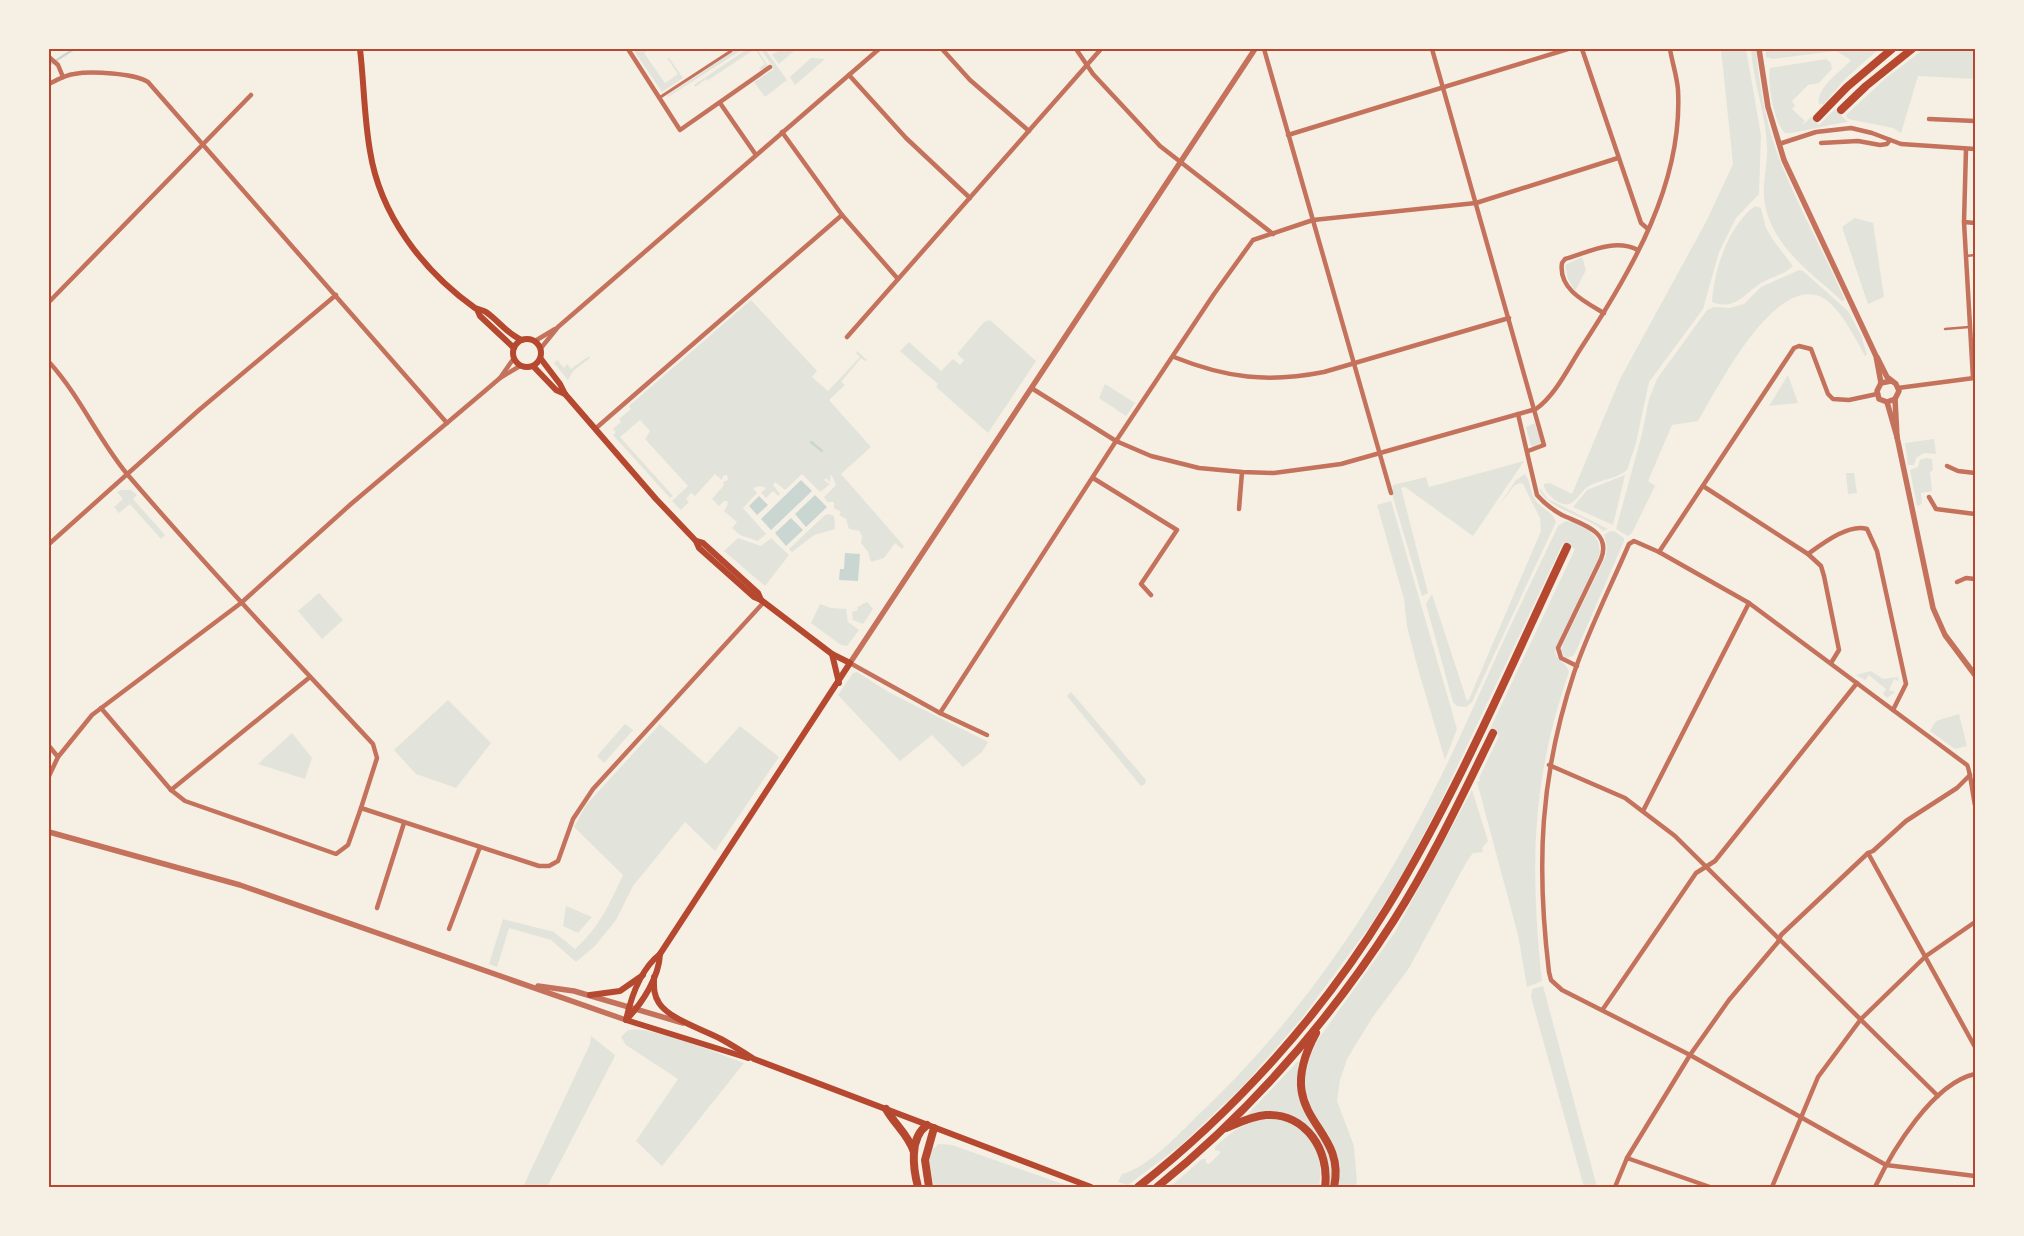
<svg xmlns="http://www.w3.org/2000/svg" width="2024" height="1236" font-family="'Noto Sans',sans-serif">
	<style>
		.green { fill: #e2e4dc }
		.water { fill: #c9d6d2 }
		.lines { fill: none; stroke-linecap: round; stroke-linejoin: round }
		.stream { stroke: #c9d6d2; stroke-width: 2.5 }
		.service { stroke: #c5725c; stroke-width: 2.5 }
		.pedestrian { stroke: #c5725c; stroke-width: 3 }
		.minor { stroke: #c5725c; stroke-width: 4.5 }
		.tertiary { stroke: #c5725c; stroke-width: 5.5 }
		.secondary { stroke: #b5482f; stroke-width: 6 }
		.trunk { stroke: #b5482f; stroke-width: 8 }
		.neatline { fill: none; stroke: #b5482f; stroke-width: 2 }
	</style>
	<rect width="100%" height="100%" fill="#f6efe4"/>
	<g class="green">
		<polygon points="633,49 650,49 644,53 665,83 678,74 667,58 669,58 683,78 662,92"/>
		<polygon points="736,49 743,49 668,97 667,96"/>
		<polygon points="747,49 757,49 768,66 761,70 759,68 765,64 755,49 707,81 706,79 695,87 694,85"/>
		<polygon points="761,49 765,49 787,80 765,97 754,82 774,69"/>
		<polygon points="781,49 796,49 779,64 772,55"/>
		<path d="M1721,49H1746L1761,135L1759,194L1736,218L1719,252L1703,309L1649,382L1636,443L1627,470C1616,480 1598,479 1586,488C1581,492 1576,502 1569,504C1560,507 1543,492 1544,484L1550,483L1572,494L1620,379L1707,220L1733,164Z"/>
		<path d="M1751,49H1756C1759,83 1765,118 1776,150C1795,202 1823,250 1845,300L1842,301C1812,273 1773,248 1765,204C1761,186 1768,166 1767,147C1766,114 1753,82 1751,49Z"/>
		<path d="M1766,49H1879L1846,78L1823,105L1821,103L1819,105C1816,86 1840,73 1851,60L1836,51L1773,59L1766,57Z"/>
		<polygon points="1924,49 1975,49 1975,79 1918,76 1901,133 1893,128 1848,119 1846,115 1886,78"/>
		<polygon points="811,58 825,59 795,85 790,77"/>
		<path d="M1826,59L1831,63L1832,69L1819,83L1808,85L1792,101L1795,106L1792,109L1805,121L1802,126L1811,117L1819,125L1835,109L1848,122C1835,123 1790,135 1785,133C1774,124 1767,82 1770,68Z"/>
		<path d="M1755,206L1761,208L1766,228L1773,240L1793,266C1784,275 1771,277 1761,283C1744,294 1735,311 1712,302C1714,270 1728,226 1755,206Z"/>
		<polygon points="1855,218 1873,223 1884,297 1868,304 1842,227"/>
		<polygon points="1582,257 1586,270 1575,291 1568,279 1565,265"/>
		<path d="M1799,270L1803,271L1848,311L1861,335L1867,355L1865,356C1856,339 1838,303 1819,296C1772,279 1717,389 1698,421L1672,425L1648,481L1655,486L1632,533L1628,536L1616,529L1642,434L1649,399L1657,379L1707,310L1714,307L1730,308L1744,304L1761,287Z"/>
		<polygon points="751,300 817,371 812,377 828,391 860,357 856,353 857,351 867,360 865,361 861,358 841,382 845,385 829,400 871,447 841,474 904,546 902,549 895,543 884,558 871,562 868,552 861,543 862,536 859,531 849,529 846,519 839,515 841,512 834,508 834,502 827,502 824,497 836,485 831,474 830,482 826,478 824,480 830,484 820,492 802,474 785,490 775,482 773,485 780,494 778,496 773,491 766,498 761,493 766,488 760,486 753,488 757,493 743,508 766,534 758,541 740,535 732,528 737,522 724,511 728,504 727,501 724,501 719,506 712,499 724,485 723,482 728,480 727,475 723,476 722,480 715,474 695,496 691,493 686,499 689,502 681,510 672,501 688,486 645,439 650,431 640,420 620,437 673,496 670,498 613,435 616,432 613,429 621,422 619,419 631,409 629,406"/>
		<polygon points="990,320 1036,361 988,433 936,387 938,384 900,351 909,342 941,371 953,359 960,365 964,360 957,354 984,322"/>
		<polygon points="589,356 590,358 573,371 568,380 554,363 557,360 564,368 567,364 571,369"/>
		<polygon points="1788,375 1798,403 1769,406"/>
		<polygon points="1105,384 1135,403 1126,416 1099,398"/>
		<polygon points="1535,423 1542,443 1534,447 1531,446 1526,427"/>
		<polygon points="1934,439 1936,454 1924,453 1916,458 1914,465 1908,465 1905,443"/>
		<polygon points="1926,458 1932,459 1933,470 1930,472 1932,491 1921,493 1922,504 1917,506 1910,470 1918,467 1920,460"/>
		<polygon points="1524,461 1473,536 1405,487 1401,488 1428,593 1422,596 1392,494 1393,485 1426,477 1429,487"/>
		<polygon points="1846,473 1854,473 1857,493 1848,494"/>
		<path d="M1525,474C1531,482 1530,493 1536,501C1542,509 1553,512 1556,522L1472,702L1466,707L1457,706L1453,702L1426,604L1432,594L1467,701L1469,699L1541,531L1540,518L1523,484L1519,483L1514,486L1498,507L1516,480Z"/>
		<polygon points="1625,475 1613,525 1573,507 1587,490"/>
		<path d="M1539,487L1548,499L1608,529L1603,531C1589,516 1542,508 1539,487Z"/>
		<polygon points="121,490 131,490 137,495 133,499 165,535 161,539 130,504 119,513 114,507 123,499 117,492"/>
		<polygon points="1391,501 1457,729 1445,760 1418,669 1407,626 1404,599 1377,505"/>
		<polygon points="829,514 834,516 835,529 814,535 792,552 789,549 825,515"/>
		<path d="M1566,521C1585,524 1604,537 1599,557L1555,649C1555,661 1567,662 1569,672C1531,781 1530,868 1542,981L1527,987L1518,935L1477,782L1480,781L1479,778L1499,736L1490,729L1575,549L1563,543L1438,807L1403,873L1370,926L1302,1018L1243,1086L1181,1145L1128,1185L1118,1182L1122,1174C1147,1168 1179,1134 1197,1116C1293,1027 1372,912 1431,796C1453,754 1472,710 1492,666C1513,619 1536,573 1558,526Z"/>
		<polygon points="1610,531 1614,531 1624,538 1624,541 1577,649 1573,656 1566,658 1561,651 1564,642 1606,556 1607,546 1604,535"/>
		<polygon points="738,538 761,546 771,538 789,555 765,586 724,551"/>
		<polygon points="319,593 343,620 322,639 298,611"/>
		<polygon points="867,602 873,609 863,624 853,620 852,612 858,610 857,607"/>
		<polygon points="820,604 831,608 846,609 848,622 859,630 847,646 841,645 811,623"/>
		<polygon points="1871,671 1883,679 1898,677 1899,681 1894,679 1889,690 1895,692 1887,698 1883,694 1886,689 1869,675 1865,680 1856,675"/>
		<polygon points="857,672 890,693 988,742 982,752 963,767 932,735 900,761 838,695 853,673"/>
		<polygon points="1071,692 1146,780 1145,784 1141,786 1067,696"/>
		<polygon points="448,700 491,743 456,788 416,774 394,750"/>
		<polygon points="1959,714 1967,746 1955,749 1930,731 1936,721"/>
		<polygon points="625,724 633,730 604,763 597,756"/>
		<path d="M660,724L706,764L740,726L779,757L715,851L685,822L633,886L616,920L595,946L576,962L551,940L509,928L497,967L489,964L503,919L554,932L575,949C599,928 610,903 623,875L574,827L586,805Z"/>
		<polygon points="292,733 312,758 305,779 258,764"/>
		<polygon points="1472,790 1488,841 1482,848 1483,852 1473,853 1467,861 1409,968 1372,1018 1347,1059 1340,1080 1337,1101 1354,1146 1357,1182 1356,1187 1338,1187 1338,1167 1306,1097 1303,1072 1317,1041 1395,932"/>
		<polygon points="566,906 592,917 578,933 563,926"/>
		<polygon points="1543,986 1597,1187 1584,1187 1531,997 1532,989"/>
		<path d="M628,1030C651,1025 719,1054 744,1063L662,1166L636,1141L678,1079L626,1045L621,1037Z"/>
		<polygon points="591,1036 615,1055 614,1058 547,1187 523,1187 590,1044"/>
		<path d="M1299,1060C1291,1117 1324,1120 1332,1164C1333,1171 1332,1180 1332,1187H1328V1162L1325,1152L1315,1134L1299,1121L1247,1115Z"/>
		<path d="M1274,1118C1311,1127 1325,1151 1319,1187H1170L1202,1159H1206V1163L1209,1164L1221,1152L1215,1150V1147C1234,1130 1248,1119 1274,1118Z"/>
		<polygon points="938,1144 952,1145 1071,1187 934,1187 929,1161 933,1147 935,1148"/>
	</g>
	<g class="water">
		<polygon points="801,480 812,491 771,530 761,519"/>
		<polygon points="815,495 827,507 806,527 795,514"/>
		<polygon points="759,496 768,505 757,515 749,506"/>
		<polygon points="791,518 803,530 786,546 775,533"/>
		<polygon points="845,553 860,554 858,581 839,580 840,569 844,569"/>
	</g>
	<g class="lines">
		<g class="stream">
			<polyline points="49,65 74,49"/>
			<polyline points="811,442 822,451"/>
		</g>
		<g class="service">
			<polyline points="1966,256 1975,255"/>
			<polyline points="1945,329 1969,327"/>
		</g>
		<polyline class="pedestrian" points="659,98 731,51"/>
		<g class="minor">
			<polyline points="628,49 680,130 770,67"/>
			<polyline points="942,49 970,80 1029,131"/>
			<polyline points="1076,49 1093,74 1160,146 1273,234"/>
			<polyline points="1264,49 1391,493"/>
			<polyline points="1432,49 1544,445 1528,451"/>
			<polyline points="1582,49 1641,223 1648,229"/>
			<polyline points="49,57 58,65 63,77"/>
			<polyline points="849,75 906,138 970,198"/>
			<path d="M49,84C57,80 65,75 74,74C91,71 134,73 148,82L447,423"/>
			<polyline points="720,103 756,155"/>
			<polyline points="1929,119 1975,121"/>
			<polyline points="782,132 842,215 898,279"/>
			<polyline points="1288,135 1568,49"/>
			<polyline points="1821,143 1858,141 1880,145 1887,144 1890,140"/>
			<polyline points="1779,144 1816,132 1851,128 1872,133 1901,144 1975,149"/>
			<polyline points="1966,149 1964,222 1973,378"/>
			<polyline points="1964,222 1975,223"/>
			<polyline points="49,302 251,95"/>
			<path d="M1604,313C1585,302 1558,289 1562,263L1565,259C1589,252 1614,238 1638,250"/>
			<polyline points="847,337 1101,49"/>
			<polyline points="535,341 555,329"/>
			<polyline points="541,348 558,327 879,49"/>
			<path d="M1174,357C1226,378 1268,383 1324,372L1509,318"/>
			<path d="M49,362C80,396 98,439 127,474C206,566 290,655 373,744L377,758L361,808"/>
			<polyline points="500,378 520,366"/>
			<polyline points="1898,388 1974,378"/>
			<path d="M1033,389L1116,441L1151,456L1199,468L1242,472L1274,473L1341,464L1536,409C1556,395 1569,366 1583,345C1632,270 1683,183 1678,90C1677,76 1672,62 1670,49"/>
			<path d="M1518,414L1537,495C1544,503 1553,510 1562,515C1581,524 1612,531 1601,559L1558,648L1561,658L1577,666"/>
			<polyline points="595,429 842,215"/>
			<polyline points="1947,466 1958,471 1975,473"/>
			<polyline points="1093,478 1177,530 1141,584 1151,595"/>
			<polyline points="1703,486 1808,554 1821,566 1824,576 1839,650 1831,663"/>
			<polyline points="1929,497 1936,509 1975,514"/>
			<polyline points="1239,509 1242,472"/>
			<polyline points="49,544 199,410 336,295"/>
			<polyline points="1659,552 1794,348 1799,346 1811,349 1828,394 1833,399 1849,400 1877,394"/>
			<path d="M1808,554C1822,544 1849,523 1867,529L1877,551L1906,684L1893,710"/>
			<polyline points="1957,582 1966,578 1975,579"/>
			<polyline points="850,663 940,713 987,735"/>
			<polyline points="101,708 171,790 185,801 336,854 348,845 361,808 539,866 549,866 558,861 573,819 593,789 764,602"/>
			<polyline points="940,713 1116,441 1214,294 1253,240 1313,220 1476,203 1618,158"/>
			<polyline points="49,746 58,757"/>
			<polyline points="1549,765 1625,798 1675,836 1938,1096"/>
			<polyline points="49,776 58,757 92,715 241,603 351,504 486,390 500,378 514,358"/>
			<polyline points="171,790 310,677"/>
			<path d="M1975,805C1973,797 1970,769 1967,765L1749,603L1659,552L1634,541L1629,544C1611,586 1589,629 1574,673C1540,776 1536,864 1549,972L1551,980L1562,990L1690,1055L1886,1165L1975,1176"/>
			<polyline points="1643,811 1749,603"/>
			<polyline points="1868,853 1975,1047"/>
			<polyline points="377,908 404,823"/>
			<polyline points="449,929 480,847"/>
			<polyline points="1603,1009 1696,873 1715,861 1857,683"/>
			<polyline points="1627,1158 1710,1187"/>
			<polyline points="1615,1187 1627,1158 1690,1055 1729,1000 1778,942 1781,935 1868,853 1873,851 1906,821 1957,788 1970,775"/>
			<polyline points="1772,1187 1818,1077 1861,1019 1926,956 1975,922"/>
			<path d="M1875,1187C1892,1151 1933,1083 1975,1074"/>
		</g>
		<g class="tertiary">
			<polyline points="1759,49 1768,107 1784,160 1870,343 1876,356 1881,383"/>
			<polyline points="1877,357 1887,377 1896,384 1899,391 1895,399 1887,402 1879,399 1877,391 1881,383 1891,381"/>
			<polyline points="1895,399 1897,437"/>
			<polyline points="1887,402 1897,437 1933,608 1945,635 1975,675"/>
			<polyline points="850,663 1255,49"/>
			<polyline points="49,832 240,885 626,1020"/>
			<polyline points="538,986 574,991 683,1023"/>
		</g>
		<g class="secondary">
			<path d="M360,49C364,83 364,117 370,151C380,215 423,271 475,308C479,310 483,310 486,312C499,321 507,334 522,340"/>
			<polyline points="477,309 480,316 514,348"/>
			<circle cx="527" cy="353" r="14"/>
			<path d="M541,359L560,384L565,394L656,499L696,541L699,548L754,597L761,600L832,654L850,663L660,954C641,969 631,997 626,1020"/>
			<polyline points="533,366 556,390 565,394"/>
			<polyline points="696,541 703,543 758,593 761,600"/>
			<polyline points="832,654 839,683"/>
			<path d="M654,977C654,986 653,994 659,1003C669,1019 704,1030 721,1039C732,1045 743,1052 754,1059L1091,1187"/>
			<polyline points="590,995 620,991 643,975"/>
			<path d="M627,1019C643,1002 659,977 660,954"/>
			<polyline points="626,1020 748,1058"/>
		</g>
		<g class="trunk">
			<polyline points="1841,110 1866,86 1912,49"/>
			<polyline points="1817,118 1847,87 1892,49"/>
			<path d="M1316,1033C1269,1119 1348,1124 1334,1187"/>
			<path d="M886,1109C895,1125 908,1134 914,1152"/>
			<path d="M1226,1128C1238,1123 1252,1116 1266,1115C1306,1113 1330,1151 1325,1187"/>
			<path d="M918,1187C913,1168 909,1138 927,1125"/>
			<polyline points="929,1187 925,1160 934,1128"/>
			<path d="M1138,1187C1236,1110 1322,1014 1387,908C1457,793 1510,668 1567,547"/>
			<path d="M1157,1187C1250,1112 1330,1020 1394,920C1432,860 1462,796 1493,733"/>
		</g>
	</g>
	<rect width="2024" height="1236" fill="none" stroke="#f6efe4" stroke-width="100"/>
	<rect x="50" y="50" width="1924" height="1136" class="neatline"/>
</svg>
